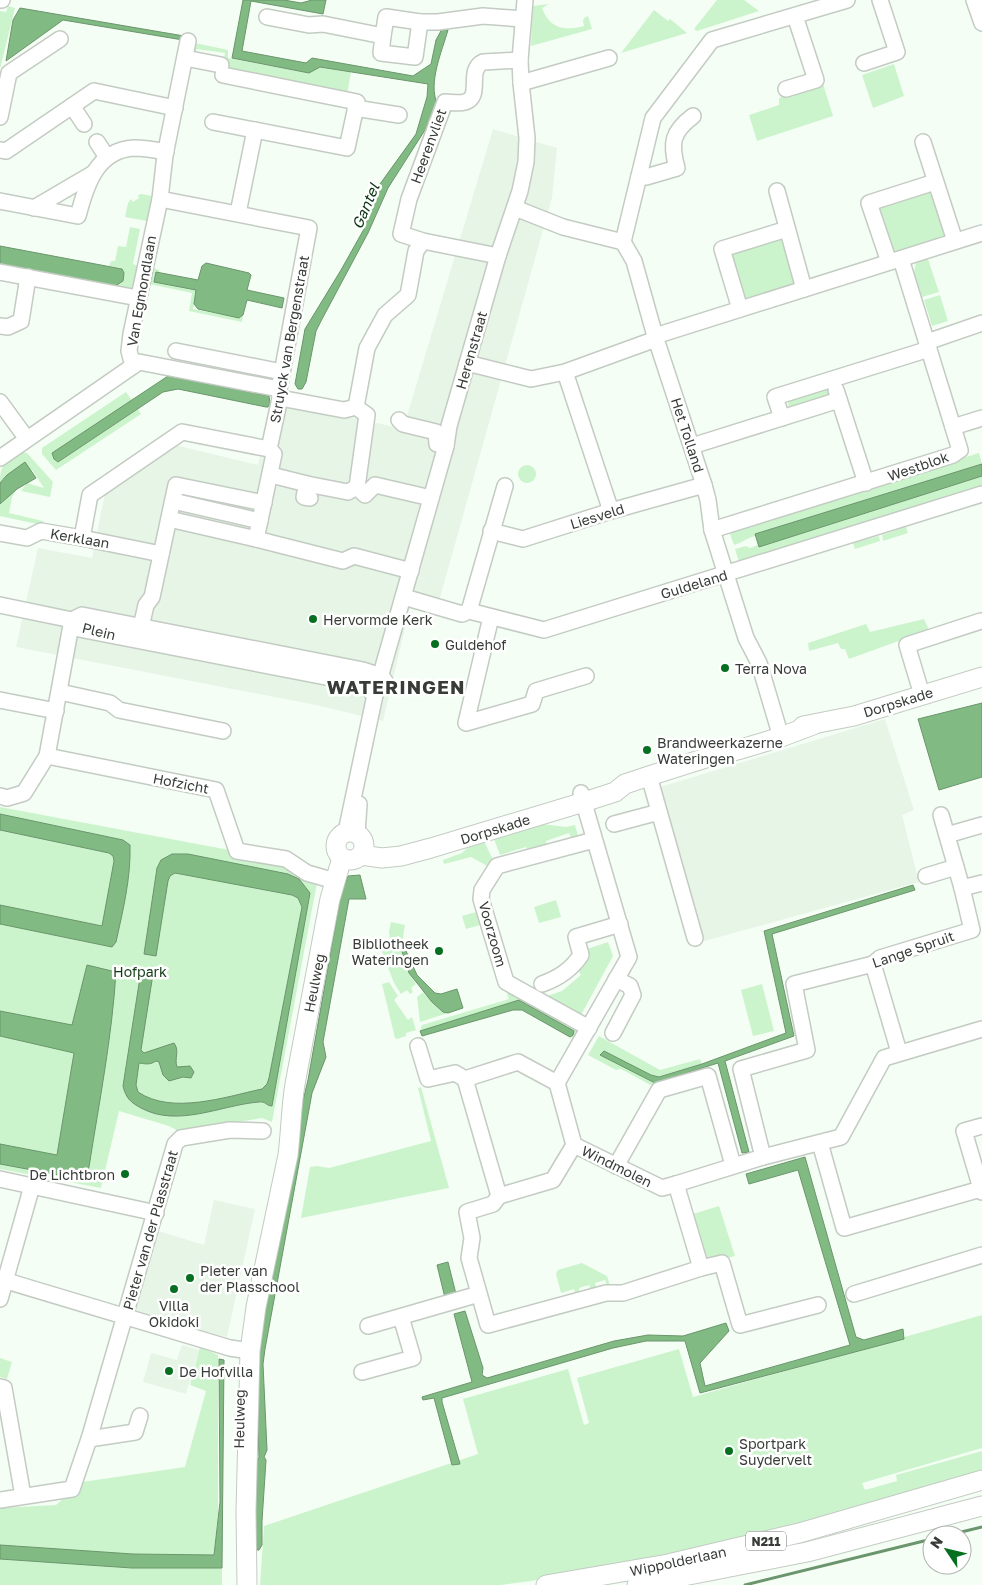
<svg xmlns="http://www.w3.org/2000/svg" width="982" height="1585" font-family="'Golos Text',sans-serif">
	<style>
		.built { fill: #e6f5e6 }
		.green { fill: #cbf4cc }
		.water { fill: #81bb83; stroke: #6b956c }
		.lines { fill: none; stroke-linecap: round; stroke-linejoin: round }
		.stream { stroke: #6b956c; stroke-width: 3 }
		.minor-casing { stroke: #c3cbc3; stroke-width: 18 }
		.major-casing { stroke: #c3cbc3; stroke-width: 21 }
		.minor { stroke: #fff; stroke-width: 15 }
		.major { stroke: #fff; stroke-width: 19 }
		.poi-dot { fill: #067020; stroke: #fff; stroke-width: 2 }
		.labels { text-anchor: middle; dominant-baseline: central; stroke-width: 5; stroke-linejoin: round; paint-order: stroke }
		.shield { fill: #fff; stroke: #747674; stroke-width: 1 }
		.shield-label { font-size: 12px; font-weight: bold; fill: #383c38 }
		.street-label { font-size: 14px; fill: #383c38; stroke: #fff }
		.poi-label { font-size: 14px; fill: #383c38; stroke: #fff; text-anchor: start }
		.park-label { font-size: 14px; fill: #113b16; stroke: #fff }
		.water-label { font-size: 15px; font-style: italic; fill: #0a3510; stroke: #fff }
		.district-label { font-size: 19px; font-weight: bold; letter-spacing: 1px; fill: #383c38; stroke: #fff }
	</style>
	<rect width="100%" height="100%" fill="#f5fef5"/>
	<g class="built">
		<polygon points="493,129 557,148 552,198 436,612 410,607 383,721 316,705 16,647 38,548 92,558 106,488 171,444 258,465 273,402 307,407 403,429"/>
		<polygon points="885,719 914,810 902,815 919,882 701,942 657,788"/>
		<polygon points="214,1200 255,1209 227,1337 132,1312 155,1230 204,1245"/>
		<polygon points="182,1345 199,1350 186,1394 143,1382 151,1353 177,1360"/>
	</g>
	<g class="green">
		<polygon points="717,0 744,0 759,11 697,31 694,29"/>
		<path d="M549,4L542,8C550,29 564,31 584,26L583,21L584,18L588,16L592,29L531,46L533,6Z"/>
		<polygon points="8,6 15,8 0,69 0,11 6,12"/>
		<polygon points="654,10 668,21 670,19 687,33 621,53"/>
		<polygon points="195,43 228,50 228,58 308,73 320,67 351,72 347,95 222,70 225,53 197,49 195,55 192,55"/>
		<polygon points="894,64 904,96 873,108 862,75"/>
		<polygon points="823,84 833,116 757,141 749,115 779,105 779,98"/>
		<polygon points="930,188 946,236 893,254 876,206"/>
		<polygon points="141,194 152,196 147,221 125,217 128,203 131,199 133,202 139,198 138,195"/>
		<polygon points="130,227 140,229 133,264 138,266 134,287 126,292 0,268 0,264 115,286 122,268 109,266 111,261 115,261 118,246 126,247"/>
		<polygon points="782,236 797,288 744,305 730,252"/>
		<polygon points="928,259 939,292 922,297 914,272 916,263"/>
		<polygon points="153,268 159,270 159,272 157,272 155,282 197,290 193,309 239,318 243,315 242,322 189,311 192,293 149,284"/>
		<polygon points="940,295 948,321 932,326 924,300"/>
		<polygon points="825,388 829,390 831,394 828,398 792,409 789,407 788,404 789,400"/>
		<polygon points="126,392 132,401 53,453 58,462 138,409 141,414 56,470 42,454 42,448"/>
		<path d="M22,452L27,453L53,482L50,497L21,491L27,483L44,488L32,470L3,479L0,483C0,462 6,463 22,452Z"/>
		<path d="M979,453L982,464L755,534V536C747,538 742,543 734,545L729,531Z"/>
		<circle cx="527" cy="474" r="9"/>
		<polygon points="982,476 982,487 739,562 735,549 746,546 750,548 758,545 759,547"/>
		<polygon points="17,489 12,497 9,513 43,521 44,523 37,524 0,516 0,504"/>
		<polygon points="905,524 908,533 883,541 882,535 902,528"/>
		<polygon points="879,536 880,541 855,549 853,543"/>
		<polygon points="924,619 929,630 849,659 845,649 841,649 838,643 809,651 808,643 866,624 870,632"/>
		<polygon points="0,807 320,867 272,1122 262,1118 180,1132 169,1126 119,1111 101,1188 0,1169"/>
		<polygon points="542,824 566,827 575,825 579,839 572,840 569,833 546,841 548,848 529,853 526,847 500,855 494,839"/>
		<polygon points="484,841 494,862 489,867 471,857 444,864 443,860 462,853 471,844"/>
		<polygon points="556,900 561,917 539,923 534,907"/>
		<polygon points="476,912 480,925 466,929 462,916"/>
		<path d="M391,922L405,925C400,947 403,965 416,984L411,988L413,992L410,994L407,990L401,994L394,983L381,949L391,950L389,931Z"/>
		<polygon points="608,942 613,956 581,1015 547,996 562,991 581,975 577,968 584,950"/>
		<polygon points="389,982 398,996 394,1000 408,1020 412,1017 416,1030 406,1033 406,1036 397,1039 395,1038 382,984"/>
		<polygon points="762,984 774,1031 753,1036 741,990"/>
		<polygon points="510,991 582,1031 574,1039 570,1037 573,1035 519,1000 420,1031 422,1025 509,999 507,994"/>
		<polygon points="423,992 443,1012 448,1013 420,1022 417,997"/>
		<polygon points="599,1036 660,1070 700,1059 702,1064 659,1077 651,1075 655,1083 703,1067 704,1073 656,1088 621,1069 616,1070 588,1055"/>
		<polygon points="421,1087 449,1188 301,1218 310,1167 317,1166 329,1168 431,1141 418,1088"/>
		<polygon points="719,1206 735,1256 709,1263 703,1259 693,1214"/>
		<polygon points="582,1263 607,1276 610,1286 607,1286 605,1280 595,1283 597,1290 591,1291 589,1285 579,1288 580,1294 576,1296 574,1289 561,1293 556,1274 558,1270"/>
		<polygon points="982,1315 982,1448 862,1483 865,1490 897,1481 896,1475 982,1451 982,1474 841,1510 830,1516 590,1573 501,1585 260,1585 264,1526 478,1454 463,1399 568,1369 584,1425 589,1423 577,1378 679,1349 693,1397"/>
		<polygon points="200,1347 218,1355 218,1513 214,1555 133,1554 0,1545 0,1508 56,1505 82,1482 185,1467 206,1391 190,1385"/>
		<polygon points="0,1358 12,1362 7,1379 0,1377"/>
		<polygon points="0,1559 132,1568 222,1568 222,1585 0,1585"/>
	</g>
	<g class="water">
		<path d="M243,0H284L301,3L312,0H326L323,14L251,1L242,51L306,63L312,58L413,76L431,64L436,40L442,29L448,30C442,51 428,83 437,103L425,130L388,188L368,233L321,321L316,331L306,382L302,389H298L295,384L305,329L341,270L364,229L380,184L416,134L427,97L428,84L320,67L309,73L232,58Z"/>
		<polygon points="20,8 184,36 183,40 63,20 6,61 13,20"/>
		<polygon points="0,246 122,269 124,273 123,281 115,286 0,264"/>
		<polygon points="206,263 249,273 251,275 247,290 284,298 282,308 247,300 243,315 239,318 198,309 194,304 196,290 154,282 156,272 198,280 202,266"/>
		<polygon points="168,376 269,396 270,403 268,407 266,407 178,389 163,392 58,462 54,459 52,453"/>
		<polygon points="25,462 36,478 17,489 0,504 0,483 7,475"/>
		<polygon points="982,464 982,476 759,547 755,534"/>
		<polygon points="982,703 982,777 939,790 918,719"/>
		<path d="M0,814L123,840L130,845C131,878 123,910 116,942L112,947L0,924V905L102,926L114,861L113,856L109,853L0,830Z"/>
		<path d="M172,854H188L288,874L299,879L310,893L272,1106C266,1106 266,1101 259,1102C221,1105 178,1128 141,1108C130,1102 126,1098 123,1086L141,971L153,974L141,1050L144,1053L174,1043C180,1051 174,1058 177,1067L190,1066L194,1072L191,1078L183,1077L169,1081L163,1075L159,1062L156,1061C150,1065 146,1064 139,1063L136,1085L138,1092C172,1115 225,1097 262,1089L267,1084L269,1078L302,907L298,898L292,895L175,873L170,876L168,881L156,956L144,954L157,868L161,860Z"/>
		<polygon points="360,875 366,899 349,899 323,1042 326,1057 312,1093 265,1349 263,1364 267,1450 264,1457 266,1460 262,1521 262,1545 259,1550 255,1550 253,1529 257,1460 259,1458 256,1345 299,1117 308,1080 341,894 348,876"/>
		<polygon points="913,885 915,890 772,934 794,1036 725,1061 749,1152 742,1153 718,1063 655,1083 600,1055 604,1051 651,1075 659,1077 702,1064 786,1033 764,931"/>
		<polygon points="401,948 406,951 417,975 435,993 441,994 457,989 463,1008 448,1013 443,1012 432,1002 409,973"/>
		<path d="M87,965L116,972C112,1037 99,1103 89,1167C86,1175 84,1178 75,1178L0,1164V1144L57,1155L74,1053L0,1036V1011L72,1025Z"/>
		<polygon points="519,1000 574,1031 573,1035 570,1037 522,1010 513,1010 422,1036 420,1031"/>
		<polygon points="805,1157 856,1337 864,1340 903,1329 904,1339 700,1393 685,1341 646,1341 613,1348 442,1398 442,1402 460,1464 452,1465 434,1398 423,1400 422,1397 472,1382 454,1314 465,1311 483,1368 482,1375 487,1378 614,1341 648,1335 683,1336 726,1323 729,1331 700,1363 705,1386 850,1345 798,1170 749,1184 746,1174"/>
		<polygon points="448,1262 457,1298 446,1302 437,1265"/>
		<polygon points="219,1359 224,1360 222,1568 132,1568 0,1559 0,1545 133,1554 214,1555 220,1502"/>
	</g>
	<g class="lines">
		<g class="stream">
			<polyline points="949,1535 982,1527"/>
			<polyline points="745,1585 932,1539"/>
		</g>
		<defs>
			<g id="minor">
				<polyline points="0,0 2,0"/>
				<polyline points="974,0 982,23"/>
				<polyline points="267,17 309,25 323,24 383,36 386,17 420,22 438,22 483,16 523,19"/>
				<polyline points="383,36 381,53 415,57 420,22"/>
				<polyline points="185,58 221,65"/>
				<polyline points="864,63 897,52 880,0"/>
				<polyline points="521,83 609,58"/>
				<polyline points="786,89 816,80 795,16"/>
				<polyline points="72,106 84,124"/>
				<polyline points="355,108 399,115"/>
				<polyline points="0,117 9,73 60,39"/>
				<polyline points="213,122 347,148 357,102 223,75"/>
				<polyline points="97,142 107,157"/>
				<polyline points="923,142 955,241"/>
				<polyline points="0,150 6,151 94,91 175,108"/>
				<path d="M639,176L646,177L677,168C670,143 672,132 693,116"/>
				<polyline points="777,191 804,289"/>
				<polyline points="160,199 309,228 279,389 280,398 269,449"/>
				<path d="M0,201L78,216C86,185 97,150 134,148C144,148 156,150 166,152"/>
				<polyline points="34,208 92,174"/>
				<polyline points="515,208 563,227 623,242 634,261 655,336 704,485 708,500 712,530 746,638 759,663 781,737"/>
				<polyline points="238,213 255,130"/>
				<polyline points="623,242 653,118 712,40 847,0"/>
				<path d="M498,256L423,241L401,234L409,199L445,102C451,102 459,104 465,102C483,97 466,70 483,62L520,60"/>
				<polyline points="889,262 869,203 935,182"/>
				<polyline points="0,272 138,298"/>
				<polyline points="740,309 722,249 787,229"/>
				<polyline points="0,326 8,327 21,321 28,277"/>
				<polyline points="655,336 982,233"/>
				<polyline points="927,342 982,323"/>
				<polyline points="176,351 282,372"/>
				<polyline points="467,363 531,379 565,372 656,339"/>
				<polyline points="133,366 139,362 279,389"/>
				<polyline points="565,372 611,511"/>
				<polyline points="836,390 866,483"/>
				<polyline points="280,398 344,410 356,407"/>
				<polyline points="0,402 27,439"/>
				<polyline points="356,407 367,348 385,315 408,295 416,251 423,241"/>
				<polyline points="356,407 367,415 357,487 365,495 375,485 431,498"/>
				<polyline points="782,418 775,397 929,349"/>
				<polyline points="399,420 403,424 436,432 437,444 446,446"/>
				<polyline points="953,427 982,418"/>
				<polyline points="692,446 839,400"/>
				<polyline points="0,458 133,366 129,351 131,334 160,199 165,155 188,41"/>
				<polyline points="271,475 307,484 304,497 310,498"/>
				<polyline points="307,484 348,492 357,487"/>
				<polyline points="173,501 260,521"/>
				<polyline points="169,519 256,539 343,561 354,556 411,571"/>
				<polyline points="712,530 953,455 960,450 901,259"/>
				<polyline points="491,531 523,539 611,511 704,485"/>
				<polyline points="0,533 27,538 41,531 82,538 161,554"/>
				<polyline points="82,538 90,495 182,432 269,449"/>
				<polyline points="256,539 274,454 269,449"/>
				<polyline points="404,597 462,614 469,611 544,630 982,494"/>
				<polyline points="0,605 72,620"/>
				<polyline points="469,611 505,486"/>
				<polyline points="491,617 466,723 532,704 536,691 586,676"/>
				<polyline points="72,620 82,615 363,670 381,676 385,681 385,684"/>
				<polyline points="72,620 79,629 362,684 375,695"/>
				<polyline points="139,636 146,605 152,597 176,485 264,503"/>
				<polyline points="60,692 110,703 119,710 223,731"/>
				<polyline points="922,695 907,645 981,621"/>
				<polyline points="0,700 56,711"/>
				<polyline points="47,756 216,790 237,851 286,859 307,873 335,881"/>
				<polyline points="649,776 695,938"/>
				<polyline points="581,793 629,957 557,1083 574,1145 662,1188 676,1184 763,1157 841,1137 884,1058 982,1029"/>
				<polyline points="0,796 7,798 24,793 47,756 72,620"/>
				<polyline points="941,815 962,888"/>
				<polyline points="614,824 659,812"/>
				<polyline points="346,832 375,695 446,446 449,426 498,256 520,191 526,162 527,138 521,83 520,60 525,0"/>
				<polyline points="357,834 359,804"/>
				<polyline points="947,835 982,825"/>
				<polyline points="926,876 956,867"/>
				<polyline points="873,964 899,1052"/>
				<path d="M542,984C559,978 571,970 581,955L576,937L620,924"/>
				<polyline points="589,1028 506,982 481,899 482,890 497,866 594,840"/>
				<polyline points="613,1033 633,995 630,986 616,979"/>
				<polyline points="418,1046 428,1079 455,1073 465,1079 518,1062 557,1083"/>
				<polyline points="465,1079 499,1196"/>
				<polyline points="982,1126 964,1131 982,1192"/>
				<polyline points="820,1143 844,1228 981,1189"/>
				<polyline points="574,1145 553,1180 499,1196 493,1204 467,1212 472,1238 469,1258 488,1325 606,1293 623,1293 701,1268"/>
				<polyline points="763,1157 741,1069 807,1050 794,984 873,964 880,958 972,930 962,888 982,883"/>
				<polyline points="616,1166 659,1090 708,1076 733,1165"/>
				<polyline points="0,1179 156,1213"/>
				<polyline points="676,1184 701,1268 722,1263 740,1325 818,1305"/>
				<polyline points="0,1279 230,1348 250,1351"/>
				<polyline points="854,1294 982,1255"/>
				<polyline points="0,1299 32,1186"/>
				<polyline points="368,1326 479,1294"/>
				<polyline points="362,1372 413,1358 401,1317"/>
				<polyline points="0,1387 4,1388 23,1496"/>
				<polyline points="89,1439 135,1432 140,1416"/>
				<polyline points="0,1500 72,1489 89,1439 175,1144 181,1138 230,1130 263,1131"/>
			</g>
			<g id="major">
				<polyline points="803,726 854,716 982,677"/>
				<circle cx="350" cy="846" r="14"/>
				<polyline points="361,855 382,858 401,856 431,848 584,802 615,792 625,784 649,776 709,757 741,749 781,737 813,725"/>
				<path d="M247,1585L246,1511L250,1351L256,1307L288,1155C291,1131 291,1108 295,1084L330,899L342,858"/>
				<polyline points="546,1585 668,1564 799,1533 982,1480"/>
				<polyline points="637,1585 807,1552 982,1506"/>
			</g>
		</defs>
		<use href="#minor" class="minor-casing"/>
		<use href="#major" class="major-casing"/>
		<use href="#minor" class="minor"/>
		<use href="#major" class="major"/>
	</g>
	<g class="poi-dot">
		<circle cx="313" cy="619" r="5"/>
		<circle cx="435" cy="644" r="5"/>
		<circle cx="725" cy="668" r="5"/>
		<circle cx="647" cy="750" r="5"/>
		<circle cx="439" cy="951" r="5"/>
		<circle cx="125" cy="1174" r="5"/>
		<circle cx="190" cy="1278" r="5"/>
		<circle cx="174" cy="1289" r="5"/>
		<circle cx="169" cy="1371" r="5"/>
		<circle cx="729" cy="1451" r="5"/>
	</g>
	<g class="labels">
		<rect class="shield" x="746" y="1531.5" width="40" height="19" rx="4"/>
		<g class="shield-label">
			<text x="766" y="1541">N211</text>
		</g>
		<g class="street-label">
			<text transform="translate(428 146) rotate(-70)">Heerenvliet</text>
			<text transform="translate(141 291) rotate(-80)">Van Egmondlaan</text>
			<text transform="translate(289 339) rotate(-80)">Struyck van Bergenstraat</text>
			<text transform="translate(471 350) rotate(-74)">Herenstraat</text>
			<text transform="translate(688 435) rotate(72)">Het Tolland</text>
			<text transform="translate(918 466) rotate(-19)">Westblok</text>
			<text transform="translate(597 516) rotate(-17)">Liesveld</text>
			<text transform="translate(80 538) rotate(10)">Kerklaan</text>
			<text transform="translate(694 584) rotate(-17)">Guldeland</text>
			<text transform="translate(99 631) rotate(14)">Plein</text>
			<text transform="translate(898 702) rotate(-17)">Dorpskade</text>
			<text transform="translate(181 783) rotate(11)">Hofzicht</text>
			<text transform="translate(495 829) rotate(-17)">Dorpskade</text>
			<text transform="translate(493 934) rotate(74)">Voorzoom</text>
			<text transform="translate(913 949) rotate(-19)">Lange Spruit</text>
			<text transform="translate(314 983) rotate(-79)">Heulweg</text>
			<text transform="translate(617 1166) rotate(26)">Windmolen</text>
			<text transform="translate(150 1230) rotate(-74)">Pieter van der Plasstraat</text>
			<text transform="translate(239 1419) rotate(-89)">Heulweg</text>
			<text transform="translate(678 1561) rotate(-12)">Wippolderlaan</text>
		</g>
		<g class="poi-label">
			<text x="323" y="619">Hervormde Kerk</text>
			<text x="445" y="644">Guldehof</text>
			<text x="735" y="668">Terra Nova</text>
			<text x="657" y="742">Brandweerkazerne<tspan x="657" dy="16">Wateringen</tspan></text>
			<text x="429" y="943" text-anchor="end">Bibliotheek<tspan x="429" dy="16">Wateringen</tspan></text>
			<text x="115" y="1174" text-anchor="end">De Lichtbron</text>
			<text x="200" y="1270">Pieter van<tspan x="200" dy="16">der Plasschool</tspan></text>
			<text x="174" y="1305" text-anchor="middle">Villa<tspan x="174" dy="16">Okidoki</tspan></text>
			<text x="179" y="1371">De Hofvilla</text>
			<text x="739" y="1443">Sportpark<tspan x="739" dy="16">Suydervelt</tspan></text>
		</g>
		<g class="park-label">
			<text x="140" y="971">Hofpark</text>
		</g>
		<g class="water-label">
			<text transform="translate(365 206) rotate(-67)">Gantel</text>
		</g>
		<g class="district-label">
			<text x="396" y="686">WATERINGEN</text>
		</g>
	</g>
	<g transform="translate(947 1550) rotate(305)"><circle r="24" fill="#ffffff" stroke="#afb1af"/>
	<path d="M0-4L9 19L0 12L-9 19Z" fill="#067020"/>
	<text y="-8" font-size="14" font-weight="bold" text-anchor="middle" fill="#383c38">N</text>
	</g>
</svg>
